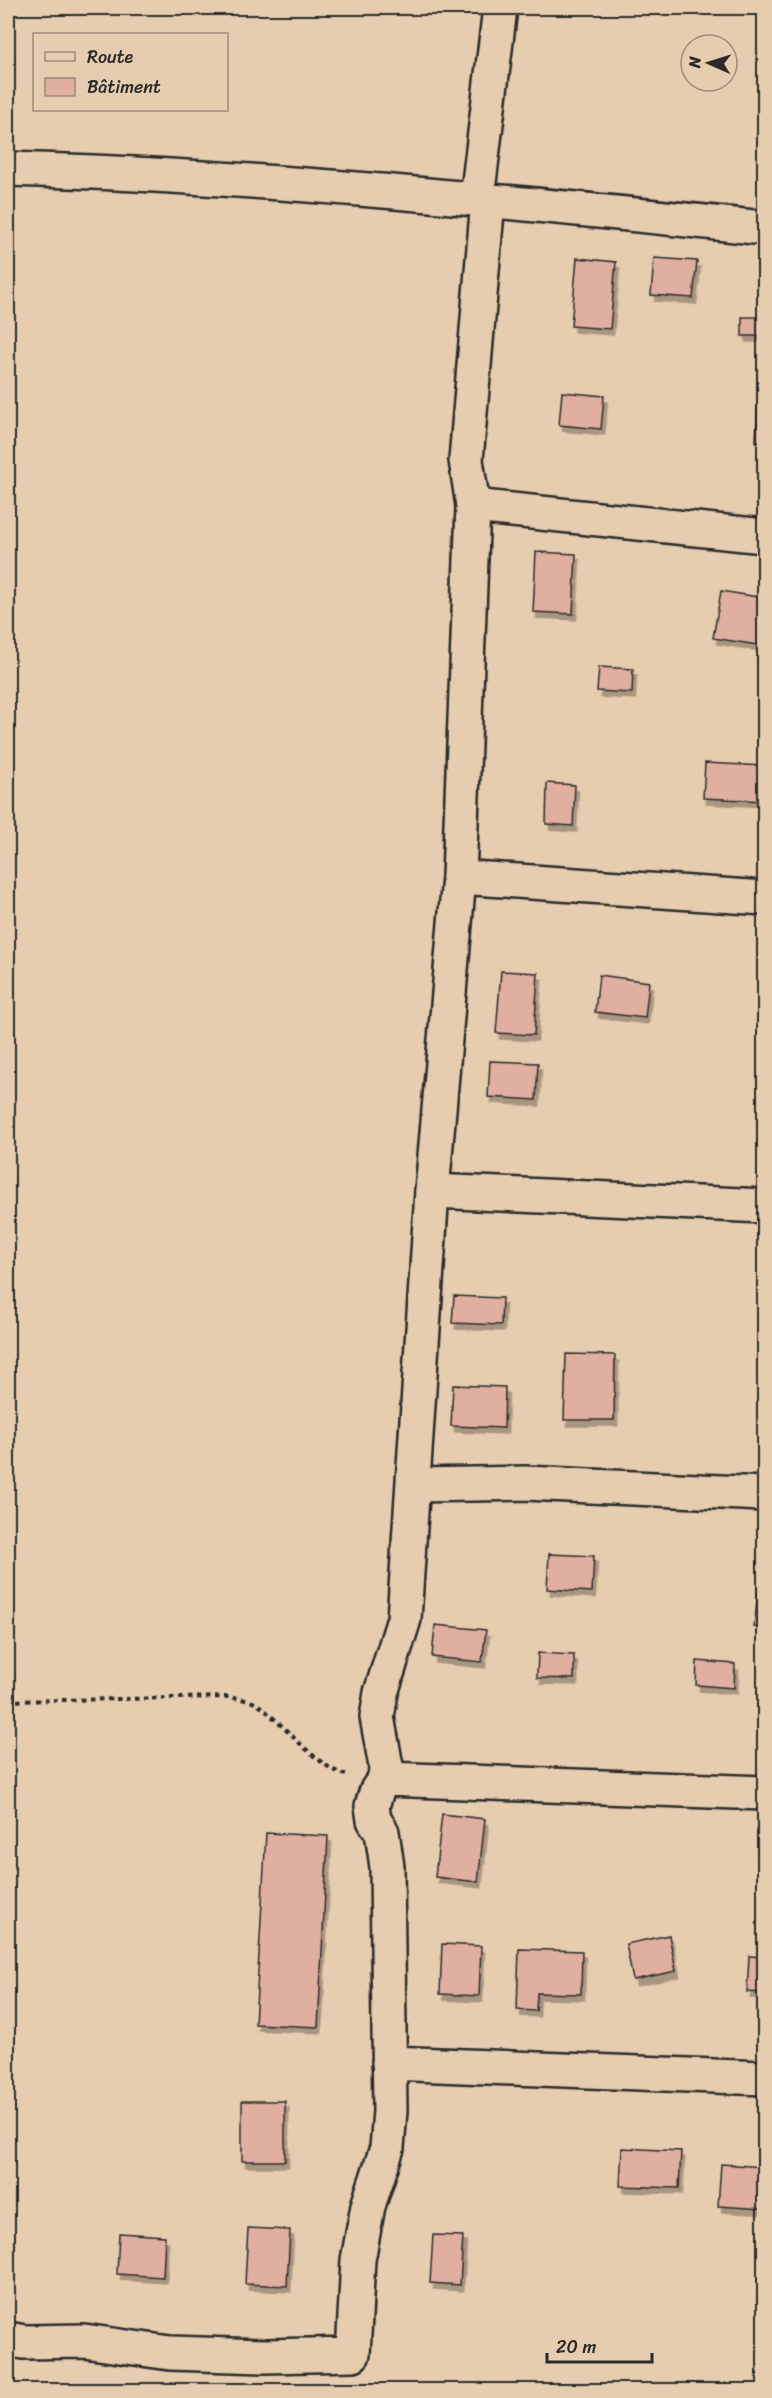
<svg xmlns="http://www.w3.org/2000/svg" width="772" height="2398" font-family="Sriracha,sans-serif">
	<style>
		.building { fill: #e0af9f; stroke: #2b2b2b; stroke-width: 1.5; filter: url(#shadow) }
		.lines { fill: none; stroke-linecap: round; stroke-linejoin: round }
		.minor-casing { stroke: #2b2b2b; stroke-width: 38 }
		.path { stroke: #2b2b2b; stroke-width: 4; stroke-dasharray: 4.5 4.5; stroke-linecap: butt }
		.minor { stroke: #e7cdaf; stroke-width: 33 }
	</style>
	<defs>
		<filter id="shadow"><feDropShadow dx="3.5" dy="6" stdDeviation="0" flood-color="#0004"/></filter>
	</defs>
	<rect width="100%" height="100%" fill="#e7cdaf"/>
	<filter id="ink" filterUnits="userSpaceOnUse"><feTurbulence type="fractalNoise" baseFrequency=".0167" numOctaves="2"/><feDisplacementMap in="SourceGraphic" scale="12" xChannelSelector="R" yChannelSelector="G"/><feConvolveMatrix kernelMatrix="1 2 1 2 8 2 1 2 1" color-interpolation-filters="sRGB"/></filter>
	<g filter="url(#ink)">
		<g class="building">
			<polygon points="577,258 616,262 610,329 571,326"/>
			<polygon points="654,258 697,261 693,298 651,295"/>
			<rect x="742" y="317" width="22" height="19"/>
			<polygon points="562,392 604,396 601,429 559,425"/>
			<polygon points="758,405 764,406 764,442 756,441"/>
			<polygon points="536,552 576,554 573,614 533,612"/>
			<polygon points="721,591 764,598 764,646 713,638"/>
			<polygon points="599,667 633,669 632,693 597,691"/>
			<polygon points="705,763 764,766 764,801 703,798"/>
			<polygon points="547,783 575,785 573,826 546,824"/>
			<polygon points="501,971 538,973 534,1035 496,1033"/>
			<polygon points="599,975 649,982 645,1018 595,1012"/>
			<polygon points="490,1061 538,1063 536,1100 488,1097"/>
			<polygon points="454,1296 502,1298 501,1325 452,1323"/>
			<polygon points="566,1354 615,1355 614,1420 564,1420"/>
			<polygon points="453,1385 505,1387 504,1428 451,1426"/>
			<polygon points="549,1554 594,1556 592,1592 547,1589"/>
			<polygon points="759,1586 764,1586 764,1628 754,1627"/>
			<polygon points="435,1625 486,1630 482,1662 432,1657"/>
			<polygon points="538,1653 574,1655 574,1679 537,1678"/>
			<polygon points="697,1661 735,1664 734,1688 696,1685"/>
			<polygon points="442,1814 485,1819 478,1882 435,1877"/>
			<polygon points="266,1833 328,1836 318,2027 255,2024"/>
			<polygon points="669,1935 676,1971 633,1980 626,1944"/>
			<polygon points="442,1944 481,1946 479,1996 440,1994"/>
			<polygon points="519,1949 582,1951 581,1994 537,1993 536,2011 517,2010"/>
			<polygon points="749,1956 764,1957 764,1993 747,1992"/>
			<rect x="242" y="2101" width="43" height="60"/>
			<polygon points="622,2148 681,2151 679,2188 620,2186"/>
			<polygon points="721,2164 764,2167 764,2209 718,2206"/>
			<polygon points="248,2228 290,2230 287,2286 245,2284"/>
			<polygon points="119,2233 165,2236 163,2277 117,2274"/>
			<polygon points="433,2235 463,2236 460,2285 430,2283"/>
		</g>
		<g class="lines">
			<defs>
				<g id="minor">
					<path d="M8,169C261,176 513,202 764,228"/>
					<polyline points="477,199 500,8"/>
					<polyline points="473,506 764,536"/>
					<polyline points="459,877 764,898"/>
					<polyline points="432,1191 764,1206"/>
					<polyline points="415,1485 525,1483 764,1494"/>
					<polyline points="385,1779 764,1793"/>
					<polyline points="389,2063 764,2078"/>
					<polyline points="8,2339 24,2342 84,2341 170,2353 266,2356 353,2354 358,2260 368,2206 387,2148 390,2111 387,1867 382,1832 374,1820 372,1806 377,1790 385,1779 386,1766 377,1717 381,1693 404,1619 432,1191 459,877 473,506 466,460 488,200"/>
				</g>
			</defs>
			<use href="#minor" class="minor-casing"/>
			<path class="path" d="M8,1701L230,1697C238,1699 250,1700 257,1704C279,1719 322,1773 348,1775"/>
			<use href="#minor" class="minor"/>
		</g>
	</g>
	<rect width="772" height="2398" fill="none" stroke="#e7cdaf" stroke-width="30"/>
	<rect x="15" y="15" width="742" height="2368" fill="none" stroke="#2b2b2b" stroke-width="2" filter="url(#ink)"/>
	<rect x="33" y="33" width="195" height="78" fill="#e7cdaf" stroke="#9c8c7a" stroke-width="1.5"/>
	<rect x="45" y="52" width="30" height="9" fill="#e7cdaf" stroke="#9c8c7a" stroke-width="1.5"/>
	<text x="87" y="63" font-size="18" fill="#2b2b2b">Route</text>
	<rect x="45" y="78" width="30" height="18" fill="#e0af9f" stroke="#9c8c7a" stroke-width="1.5"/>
	<text x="87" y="93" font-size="18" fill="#2b2b2b">Bâtiment</text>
	<g transform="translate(709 63) rotate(273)"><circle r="28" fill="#e7cdaf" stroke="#9c8c7a" stroke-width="1.5"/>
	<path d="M0-4.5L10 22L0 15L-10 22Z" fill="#2b2b2b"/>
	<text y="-9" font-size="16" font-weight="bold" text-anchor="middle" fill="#2b2b2b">N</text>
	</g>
	<path d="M547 2353v9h105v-9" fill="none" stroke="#2b2b2b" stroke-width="3"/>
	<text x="556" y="2353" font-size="18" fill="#2b2b2b" stroke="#e7cdaf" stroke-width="4.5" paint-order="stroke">20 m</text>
</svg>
